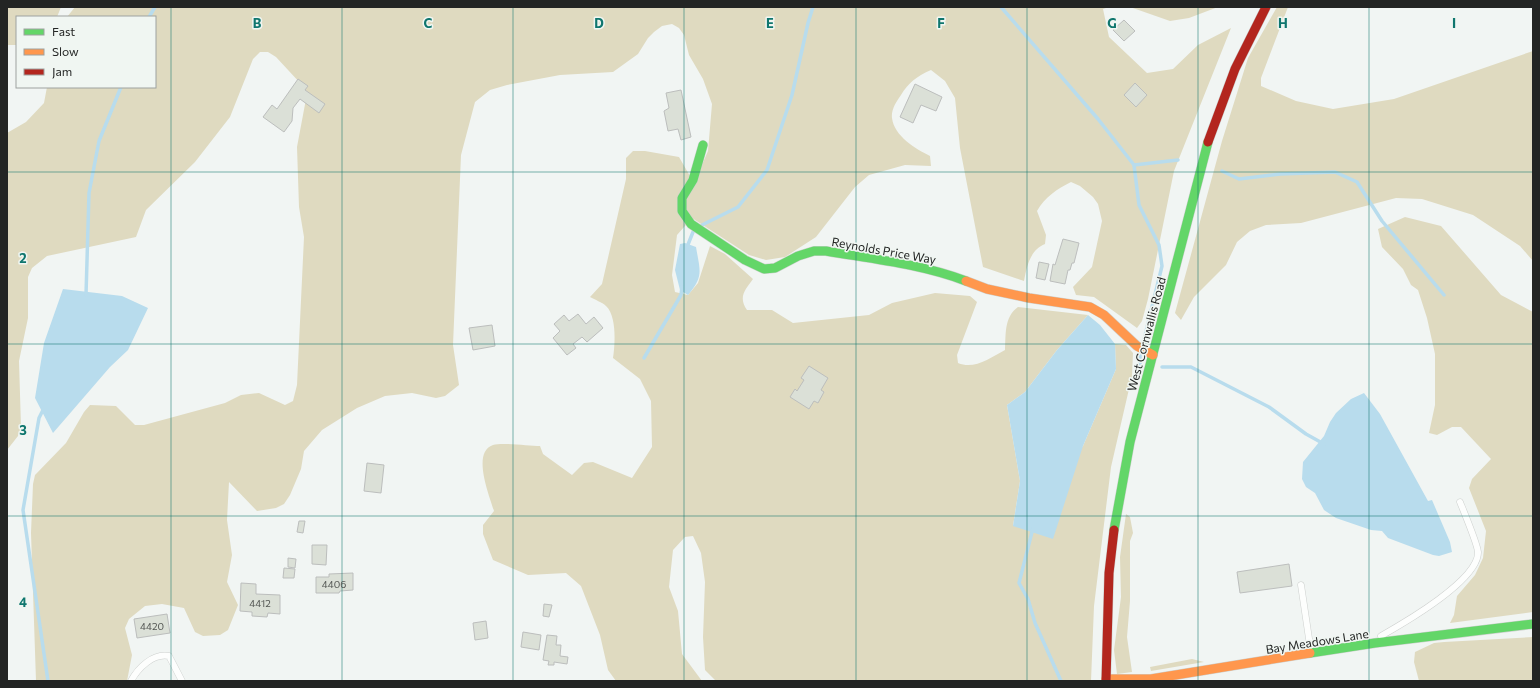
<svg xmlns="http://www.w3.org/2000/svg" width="1540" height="688" font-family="Commissioner,sans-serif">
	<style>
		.forest { fill: #dfdac0 }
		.water { fill: #b8dced }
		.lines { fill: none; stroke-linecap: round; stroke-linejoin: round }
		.stream { stroke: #b8dced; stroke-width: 3.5 }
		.building { fill: #dbe0d7; stroke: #bcbebd }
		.lane-casing { stroke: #cdd0ce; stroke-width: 7 }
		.fast-casing { stroke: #cdd0ce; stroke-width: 10 }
		.slow-casing { stroke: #cdd0ce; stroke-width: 10 }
		.jam-casing { stroke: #cdd0ce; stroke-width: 10 }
		.lane { stroke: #fdfefd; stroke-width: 6 }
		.fast { stroke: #63d668; stroke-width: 9 }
		.slow { stroke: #ff974d; stroke-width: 9 }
		.jam { stroke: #b3261e; stroke-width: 9 }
		.grid { fill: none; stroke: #0f766e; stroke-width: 1; stroke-opacity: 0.55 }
		.labels { text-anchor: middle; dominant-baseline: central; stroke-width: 3; stroke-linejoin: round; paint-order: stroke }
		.number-label { font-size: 10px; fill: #525552 }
		.street-label { font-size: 12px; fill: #232524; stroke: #f0f6f2 }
		.grid-label { font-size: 13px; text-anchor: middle; font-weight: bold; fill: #0f766e; stroke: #f0f6f2; stroke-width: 3; stroke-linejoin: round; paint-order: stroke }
	</style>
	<rect width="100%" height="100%" fill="#f1f5f3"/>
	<g class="forest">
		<polygon points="7,7 61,7 57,17 17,17 17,45 7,45"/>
		<path d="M75,7H1109L1103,9L1109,37L1147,73L1173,69L1198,45L1231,28L1174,171L1148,299L1142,321L1137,328L1094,297L1076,295L1073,287L1092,267L1102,221L1098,204L1093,197L1080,186L1071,182C1057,189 1045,197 1037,211L1046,235L1045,244C1030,250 1027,266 1024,281L983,267L960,148L955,98L945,81L931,70C917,76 908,83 901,95C896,102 891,110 892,118C894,136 916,149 930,156L931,166L905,165L869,175L855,187L816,237L785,257L766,260L749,255L692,218L677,235L672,275L675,292L688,295L698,283L710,246L725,254L753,279C745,290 738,297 747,310H772L793,323L869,315L892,303L935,293L970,296L977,302L957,355L958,363C974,370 990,358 1005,350C1006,334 1004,317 1018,307L1088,315L1057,350L1025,392L1007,405L1020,481L1013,526L1083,446L1116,369L1115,344L1126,345L1133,353L1132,376L1111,467L1094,606L1091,681H716L705,670L703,637L705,582L701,553L693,536L685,537L673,550L669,587L678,611L682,654L702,681H616L608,670L600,635L581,586L566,573L528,575L493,560L483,534V525L494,511C490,497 471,452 493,445C502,442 529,446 540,446L543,454L572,475L584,463L593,462L632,478L652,447L651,401L640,379L613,358C615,345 617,316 606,306C602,302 595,300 590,297L602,284L626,179V158L633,151H645L679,157L694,183L708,151L712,104L703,79L689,55L684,35L679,28L672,24L662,26L654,32L648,38L638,54L613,72L560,75L507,85L490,90L475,102L461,155L453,345L459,385L445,396L436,398L412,393L385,396L357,408L322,430L304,451L301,469L290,495L284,504L276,508L257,511L229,482L227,520L232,555L227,582L238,605L228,630L220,635L203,636L195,632L184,608L162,604L145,606L129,619L125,628L132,655L127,681H36L31,533L33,484L35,475L66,443L84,412L90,405L116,406L135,425H144L225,403L241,395L259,393L285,405L293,401L297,385L304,237L299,207L297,147L306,99L301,84L276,57L268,52H260L253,59L230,117L195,162L146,210L136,237L47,256L32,268L28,277V318L19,361L21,427L18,436L7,450V133L26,122L44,103L47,87H155V17H67Z"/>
		<polygon points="1130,7 1218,7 1189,18 1170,21"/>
		<polygon points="1277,7 1288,7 1261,78 1261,86 1296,101 1333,109 1394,99 1533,51 1533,261 1520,246 1473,215 1422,199 1396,198 1301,223 1266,225 1250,231 1237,242 1226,265 1194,297 1181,320 1175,313 1222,141 1248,58"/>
		<polygon points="1405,217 1441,226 1501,295 1533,312 1533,612 1450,623 1454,615 1457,596 1475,575 1483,558 1486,531 1469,488 1472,479 1491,459 1461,427 1452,427 1437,435 1429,433 1435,405 1435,354 1427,318 1418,290 1411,285 1403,269 1382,247 1378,229"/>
		<polygon points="1126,514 1130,517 1133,533 1130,541 1130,601 1127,637 1132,672 1117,674 1114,650 1121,597 1120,557"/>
		<polygon points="1533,637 1533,681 1419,681 1414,662 1415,652 1434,643 1444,642"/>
		<polygon points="1192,659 1204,662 1151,671 1150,667"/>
	</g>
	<g class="water">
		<path d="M685,243L696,247C700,271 704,276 688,295L680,290L675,270L680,244Z"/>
		<polygon points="63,289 122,296 148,308 128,350 110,367 53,433 35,398 44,343"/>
		<polygon points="1088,315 1100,325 1115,344 1116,369 1083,446 1053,539 1013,526 1020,481 1007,405 1025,392 1057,350"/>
		<polygon points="1364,393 1380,414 1428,501 1432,500 1450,542 1452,552 1439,556 1433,555 1388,538 1382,531 1371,530 1336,518 1324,510 1315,493 1306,487 1302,479 1303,462 1324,436 1330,422 1336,413 1351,399"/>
	</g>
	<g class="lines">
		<g class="stream">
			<polyline points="1001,7 1098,119 1134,165 1139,205 1159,245 1162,266 1143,344"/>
			<polyline points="149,17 155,7"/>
			<polyline points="1134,165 1178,160"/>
			<polyline points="1222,171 1239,179 1280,174 1335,172 1357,182 1382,221 1444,295"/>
			<polyline points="702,225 738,207 767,170 792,95 808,23 813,7"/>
			<polyline points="687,247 693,232"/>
			<polyline points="86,295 89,193 99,141 121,87"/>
			<polyline points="644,358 681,295 682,287"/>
			<polyline points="1140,364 1140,355"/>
			<polyline points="1162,367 1191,367 1269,407 1306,434 1324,444"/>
			<polyline points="44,408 39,418 23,510 48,681"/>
			<polyline points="1033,528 1019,583 1028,599 1035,623 1061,681"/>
		</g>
	</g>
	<g class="building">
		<polygon points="1124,20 1135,31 1124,41 1113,30"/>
		<polygon points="298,79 308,86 305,90 325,104 319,113 300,99 293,108 292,121 284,132 263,117 272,105 277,109"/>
		<polygon points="1135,83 1147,95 1136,107 1124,95"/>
		<polygon points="915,84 942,97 936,111 921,105 913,123 900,117"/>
		<polygon points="681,90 691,137 681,140 678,129 668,131 664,111 669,108 666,93"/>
		<polygon points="1063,239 1079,243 1074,263 1072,263 1070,270 1068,270 1065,284 1050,281 1053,264 1055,265"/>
		<polygon points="1039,262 1049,264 1045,280 1036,278"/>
		<polygon points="578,314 586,324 594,317 603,328 587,342 582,337 573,344 576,348 567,355 553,338 560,331 554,324 564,315 569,321"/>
		<polygon points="492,325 495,346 473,350 469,328"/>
		<polygon points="809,366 828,378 821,390 824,392 818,403 814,401 809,409 790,397 795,389 797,391 804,380 801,378"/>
		<polygon points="367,463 384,465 381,493 364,491"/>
		<polygon points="299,521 305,521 303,533 297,532"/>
		<polygon points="312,545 327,545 326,565 312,564"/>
		<polygon points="288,558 296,559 295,568 288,567"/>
		<polygon points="1289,564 1292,586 1240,593 1237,572"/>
		<polygon points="284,568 295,569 294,578 283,578"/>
		<polygon points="353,573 353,590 340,591 339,593 316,593 316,577 329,577 329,574"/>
		<polygon points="241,583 256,584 256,594 280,595 280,614 268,613 267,617 252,616 252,612 240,611"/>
		<polygon points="544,604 552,605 549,617 543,616"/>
		<polygon points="167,614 170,633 137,638 134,619"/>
		<polygon points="486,621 488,638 475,640 473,623"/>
		<polygon points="523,632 541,635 539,650 521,647"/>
		<polygon points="547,635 557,636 556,645 561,645 560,656 568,657 567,664 554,662 554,665 548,665 549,661 543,660"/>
	</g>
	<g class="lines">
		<defs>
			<g id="lane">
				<polyline points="1301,585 1311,652"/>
				<path d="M1381,636C1404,623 1479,580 1478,552C1477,543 1464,512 1460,502"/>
				<path d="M131,681C138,668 153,653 169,656L182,681"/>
			</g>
			<g id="fast">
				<path d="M703,145L693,180L682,198V211L691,224L745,260L764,269L775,268L798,256L814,251H826C873,259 921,264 966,281"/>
				<polyline points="1114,530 1130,442 1208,142"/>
				<polyline points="1310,653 1375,643 1533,624"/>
			</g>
			<g id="slow">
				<polyline points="966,281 987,289 1029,298 1090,307 1104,315 1137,346 1153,355"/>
				<polyline points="1106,679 1151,679 1310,653"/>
			</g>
			<g id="jam">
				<polyline points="1208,142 1235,69 1266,7"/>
				<polyline points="1106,681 1109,573 1114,530"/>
			</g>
		</defs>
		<use href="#lane" class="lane-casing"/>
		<use href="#fast" class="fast-casing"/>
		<use href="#slow" class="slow-casing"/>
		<use href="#jam" class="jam-casing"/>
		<use href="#lane" class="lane"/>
		<use href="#fast" class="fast"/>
		<use href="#slow" class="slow"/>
		<use href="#jam" class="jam"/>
	</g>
	<path class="grid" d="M171,7V681M342,7V681M513,7V681M684,7V681M856,7V681M1027,7V681M1198,7V681M1369,7V681M7,172H1533M7,344H1533M7,516H1533"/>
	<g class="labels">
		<g class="number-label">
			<text x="334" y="584">4406</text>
			<text x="260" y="603">4412</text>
			<text x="152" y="626">4420</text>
		</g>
		<g class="street-label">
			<text transform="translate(884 250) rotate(10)">Reynolds Price Way</text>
			<text transform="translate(1146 334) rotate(-75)">West Cornwallis Road</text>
			<text transform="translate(1317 641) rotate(-9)">Bay Meadows Lane</text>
		</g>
	</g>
	<g class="grid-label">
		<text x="257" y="28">B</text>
		<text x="428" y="28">C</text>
		<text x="599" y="28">D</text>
		<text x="770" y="28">E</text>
		<text x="941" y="28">F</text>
		<text x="1112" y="28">G</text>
		<text x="1283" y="28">H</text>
		<text x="1454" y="28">I</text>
		<text x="23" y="263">2</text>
		<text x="23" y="435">3</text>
		<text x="23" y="607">4</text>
	</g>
	<rect width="1540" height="688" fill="none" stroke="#232524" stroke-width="16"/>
	<rect x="16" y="16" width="140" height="72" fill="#f0f6f2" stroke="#9ea2a0"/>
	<rect x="24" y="29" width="20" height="6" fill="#63d668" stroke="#9ea2a0"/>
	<text x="52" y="36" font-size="12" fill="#232524">Fast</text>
	<rect x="24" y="49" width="20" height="6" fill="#ff974d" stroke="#9ea2a0"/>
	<text x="52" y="56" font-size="12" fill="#232524">Slow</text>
	<rect x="24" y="69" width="20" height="6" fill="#b3261e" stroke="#9ea2a0"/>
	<text x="52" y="76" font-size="12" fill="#232524">Jam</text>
</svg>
